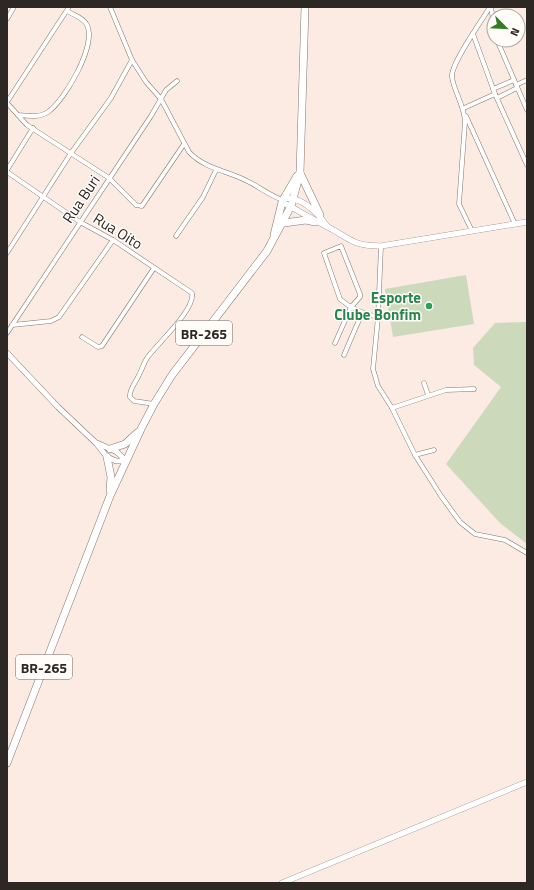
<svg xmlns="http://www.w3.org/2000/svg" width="534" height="890" font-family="'Titillium Web',sans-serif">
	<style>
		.green { fill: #cdd9bb }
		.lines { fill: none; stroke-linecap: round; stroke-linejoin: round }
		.minor-casing { stroke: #85766d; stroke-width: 5 }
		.tertiary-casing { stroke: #85766d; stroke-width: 6 }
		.secondary-casing { stroke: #85766d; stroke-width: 6 }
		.trunk-casing { stroke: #85766d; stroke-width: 8 }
		.minor { stroke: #fff; stroke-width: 4 }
		.tertiary { stroke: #fff; stroke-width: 5 }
		.secondary { stroke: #fff; stroke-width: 5.5 }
		.trunk { stroke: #fff; stroke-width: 7 }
		.leisure-dot { fill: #2e9e5b; stroke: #fffcfa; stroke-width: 1.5 }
		.labels { text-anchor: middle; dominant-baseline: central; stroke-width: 3; stroke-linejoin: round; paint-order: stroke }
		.shield { fill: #fffcfa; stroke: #6d6865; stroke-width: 1 }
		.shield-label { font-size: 14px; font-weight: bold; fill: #2e2825 }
		.street-label { font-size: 15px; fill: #2e2825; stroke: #fffcfa }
		.leisure-label { font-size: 15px; font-weight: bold; fill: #27864d; stroke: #fffcfa; text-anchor: end }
	</style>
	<rect width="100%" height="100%" fill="#fcebe2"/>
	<g class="green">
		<polygon points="466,275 474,324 393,337 385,289"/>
		<polygon points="527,322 527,544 500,523 446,464 501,387 474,365 473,348 495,323"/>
	</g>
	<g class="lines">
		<defs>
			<g id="minor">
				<path d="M110,7L132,60L146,82L161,99L189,152C205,169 228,171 247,181C260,187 270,196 283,200"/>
				<polyline points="491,7 494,26"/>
				<polyline points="7,19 14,7"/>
				<polyline points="473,34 495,94 527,165"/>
				<polyline points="497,40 527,110"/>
				<polyline points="516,85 527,80"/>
				<polyline points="493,89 514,80"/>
				<polyline points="497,98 517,88"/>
				<polyline points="7,102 69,7"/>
				<polyline points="7,103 27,125 109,178 136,205 142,206 184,144"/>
				<polyline points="464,108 495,94"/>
				<path d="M18,115C28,116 39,118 48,112C65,100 97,45 87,25C83,17 73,15 67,11"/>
				<polyline points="466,116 515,224"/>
				<polyline points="7,170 33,128"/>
				<path d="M7,172L80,222L113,240L192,293C196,309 157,344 147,358C144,363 142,369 139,375C136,382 129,389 130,397L134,401L154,404"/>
				<path d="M472,231L459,204L465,122C464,104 454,92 452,77C450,65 482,20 490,7"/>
				<polyline points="176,236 203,197 216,170"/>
				<polyline points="381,246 378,317 373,369 378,386 392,408 415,455 441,496 460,522 475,534 505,540 527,553"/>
				<polyline points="7,253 71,153 111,98 132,60"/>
				<polyline points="12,325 51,321 59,317 113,240"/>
				<polyline points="7,333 151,116 166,90 177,81"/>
				<polyline points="82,337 98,347 102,346 154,268"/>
				<path d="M335,343L351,307L360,297V294L341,246L324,253L340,299C351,309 364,314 378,317"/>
				<polyline points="344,355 362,313"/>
				<polyline points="424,383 428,395"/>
				<polyline points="392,408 446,390 474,389"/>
				<polyline points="415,455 434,450"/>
			</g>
			<g id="tertiary">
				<polyline points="7,353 58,407 96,443 107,457 116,461 126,461"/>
				<polyline points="97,443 117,452 126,461"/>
			</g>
			<g id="secondary">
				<path d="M327,226C317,212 303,197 284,198L282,202C297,210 312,219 326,226C350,238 351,246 381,246L527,222"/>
				<polyline points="282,883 527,782"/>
			</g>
			<g id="trunk">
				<polyline points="300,173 320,215"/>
				<polyline points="284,198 297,176"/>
				<polyline points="284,223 306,220 315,222"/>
				<polyline points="274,235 282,202"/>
				<polyline points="110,449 125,444 137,433"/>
				<polyline points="107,457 111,477 110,490"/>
				<polyline points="7,763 110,496 141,429 154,404 172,375 267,251 291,206 300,173 305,7"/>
			</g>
		</defs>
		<use href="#minor" class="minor-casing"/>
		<use href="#tertiary" class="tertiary-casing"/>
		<use href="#secondary" class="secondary-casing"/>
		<use href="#trunk" class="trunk-casing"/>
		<use href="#minor" class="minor"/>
		<use href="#tertiary" class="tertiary"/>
		<use href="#secondary" class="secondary"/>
		<use href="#trunk" class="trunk"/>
	</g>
	<circle class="leisure-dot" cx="429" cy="306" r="4"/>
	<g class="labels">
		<g class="shield">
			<rect x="176" y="321" width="56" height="24" rx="3"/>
			<rect x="16" y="655" width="56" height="24" rx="3"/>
		</g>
		<g class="shield-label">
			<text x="204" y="333">BR-265</text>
			<text x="44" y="667">BR-265</text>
		</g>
		<g class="street-label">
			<text transform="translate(81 199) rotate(-56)">Rua Buri</text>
			<text transform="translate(118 231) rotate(32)">Rua Oito</text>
		</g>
		<g class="leisure-label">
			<text x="421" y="297">Esporte<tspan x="421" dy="17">Clube Bonfim</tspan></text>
		</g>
	</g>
	<rect width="534" height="890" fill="none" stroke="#2e2825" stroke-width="16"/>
	<g transform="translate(506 28) rotate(114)"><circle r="19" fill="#fffcfa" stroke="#aba7a5"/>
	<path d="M0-3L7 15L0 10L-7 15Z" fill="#347c21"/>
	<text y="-6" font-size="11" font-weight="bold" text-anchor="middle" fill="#2e2825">N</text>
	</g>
</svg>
